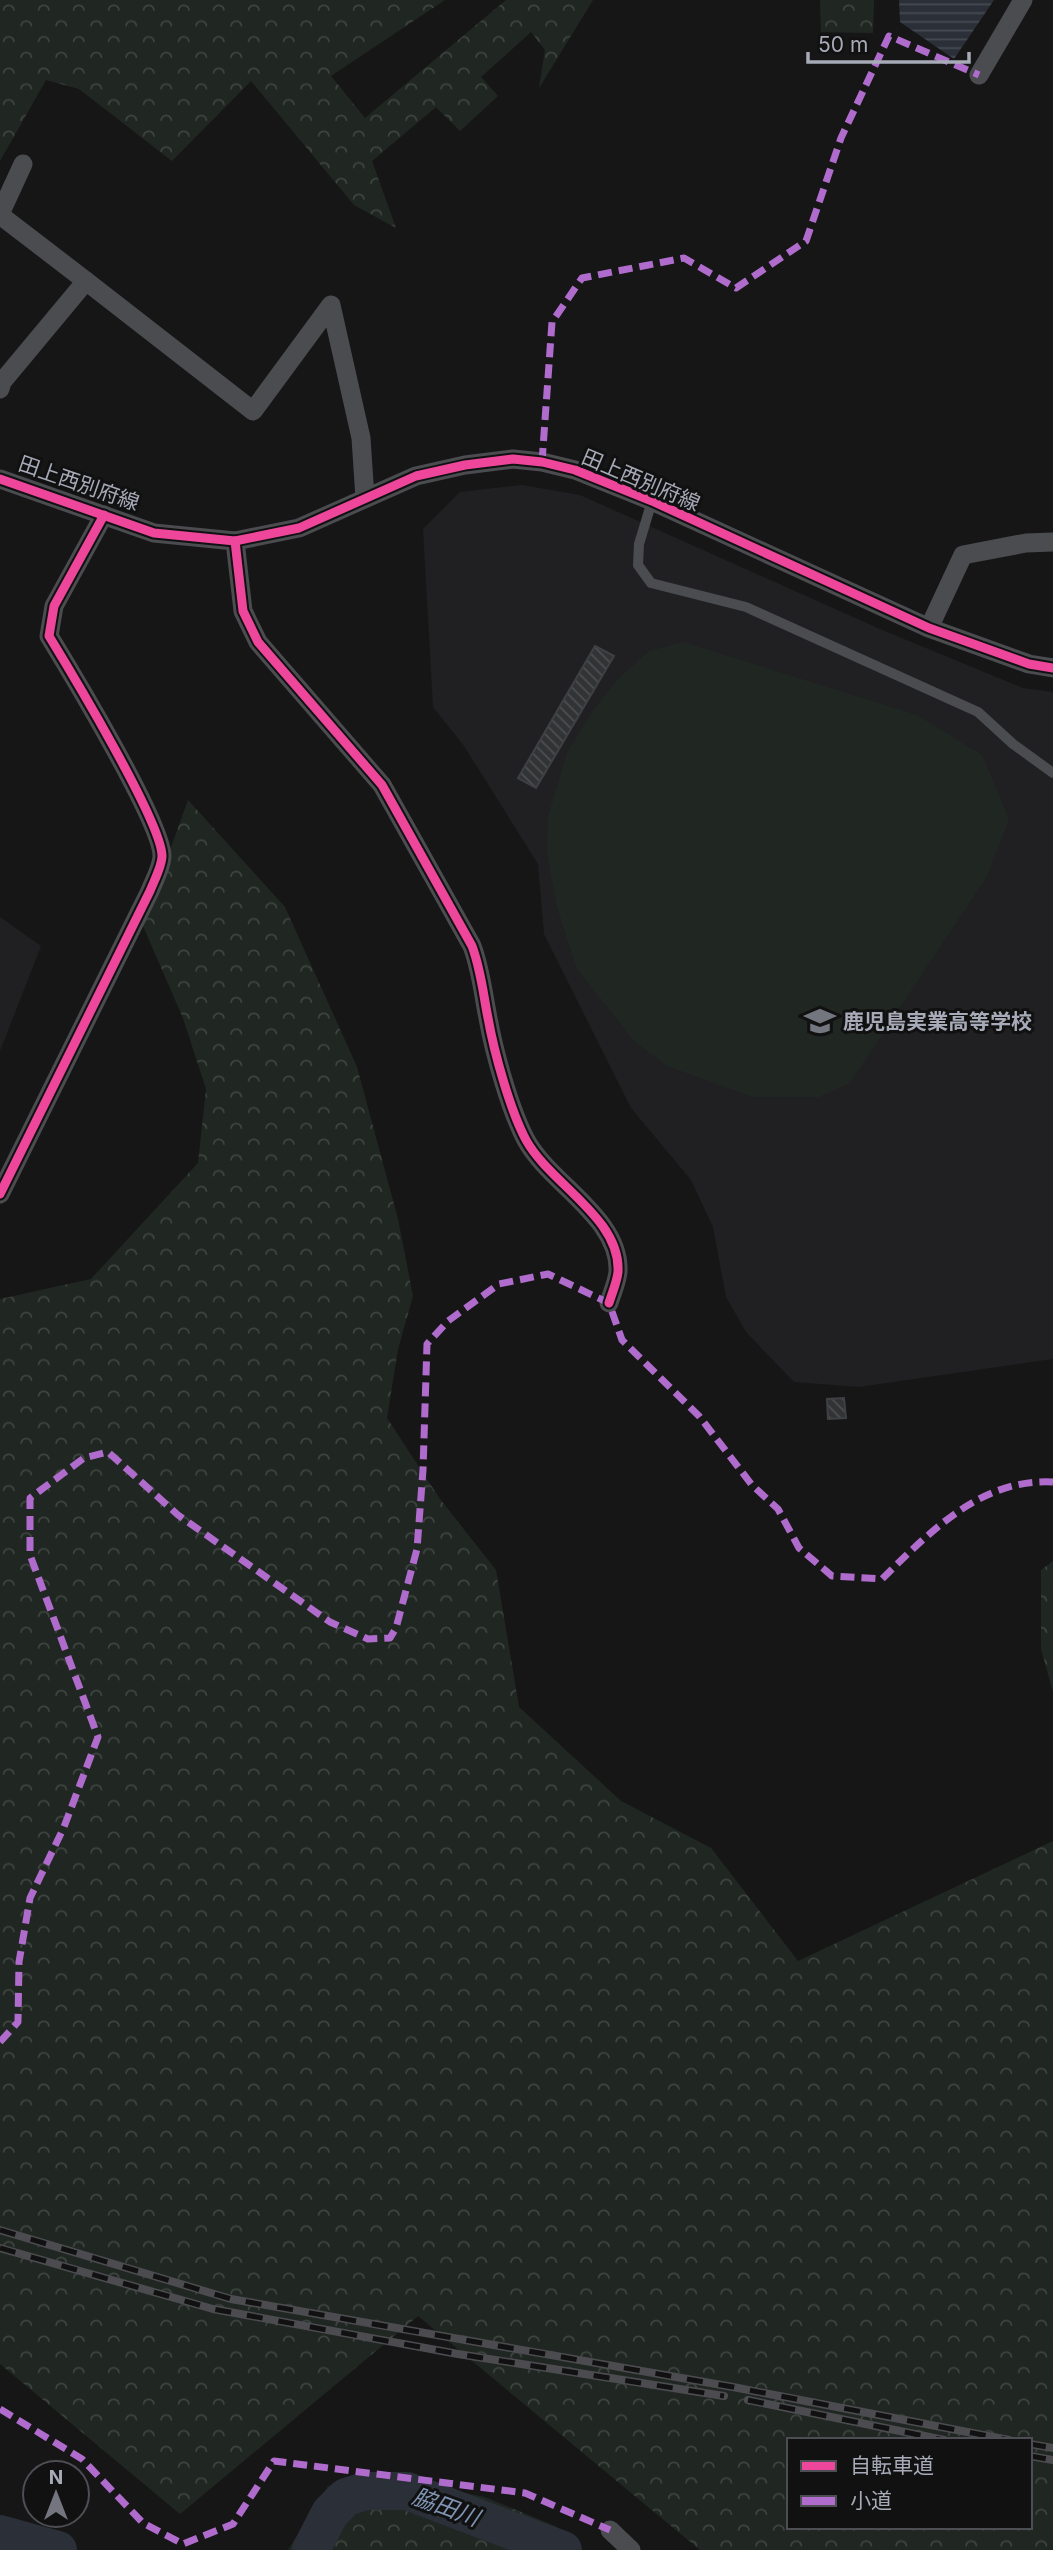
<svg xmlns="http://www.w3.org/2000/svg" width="1053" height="2550" font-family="Inter,'Noto Sans JP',sans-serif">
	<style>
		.built { fill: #202022 }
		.forest { fill: url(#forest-crowns); fill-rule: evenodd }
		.pitch { fill: #202722 }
		.water { fill: url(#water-rules) }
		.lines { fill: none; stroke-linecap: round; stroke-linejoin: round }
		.river { stroke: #2a2f38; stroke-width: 38 }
		.building { fill: url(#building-back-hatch); stroke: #3f4043; stroke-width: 2 }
		.lane { stroke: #4b4c4f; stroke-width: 10 }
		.street { stroke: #4b4c4f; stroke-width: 19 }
		.rail-casing { stroke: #4c4c50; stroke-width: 8 }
		.rail { stroke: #111112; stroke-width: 5; stroke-dasharray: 16; stroke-linecap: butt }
		.quiet { stroke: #b06ccc; stroke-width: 7; stroke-dasharray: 14 7; stroke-linecap: butt }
		.cycleway-casing { stroke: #111112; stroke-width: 13 }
		.cycleway { stroke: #ed469a; stroke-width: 9 }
		.labels { text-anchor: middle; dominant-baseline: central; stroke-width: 6; stroke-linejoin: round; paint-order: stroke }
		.street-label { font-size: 21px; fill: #a7aab7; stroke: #111112 }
		.poi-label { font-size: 21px; font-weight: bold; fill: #a7aab7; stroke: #111112; text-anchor: start }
		.water-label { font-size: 23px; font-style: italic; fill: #7f93b2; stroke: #111112 }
	</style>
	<defs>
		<pattern id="forest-crowns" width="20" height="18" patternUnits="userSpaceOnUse" patternTransform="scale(1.75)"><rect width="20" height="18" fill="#202722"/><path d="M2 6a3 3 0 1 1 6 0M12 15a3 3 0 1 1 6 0" fill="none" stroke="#3e4440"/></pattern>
		<pattern id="water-rules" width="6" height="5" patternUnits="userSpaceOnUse" patternTransform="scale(1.75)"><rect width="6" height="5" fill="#2a2f38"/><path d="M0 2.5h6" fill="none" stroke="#464a53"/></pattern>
		<pattern id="building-back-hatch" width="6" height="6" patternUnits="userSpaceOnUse" patternTransform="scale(1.75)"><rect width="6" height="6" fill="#323335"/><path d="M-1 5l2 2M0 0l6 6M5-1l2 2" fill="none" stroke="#4d4e50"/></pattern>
	</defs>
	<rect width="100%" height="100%" fill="#161617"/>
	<g class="built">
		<polygon points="522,485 580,495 880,629 1023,688 1053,692 1053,1359 859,1387 794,1382 746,1332 726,1297 713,1227 691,1180 631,1108 544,934 538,864 464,746 433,707 423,529 460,492"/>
		<polygon points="0,917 41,946 0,1051"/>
	</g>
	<g class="forest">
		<polygon points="0,0 445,0 331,76 365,118 506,0 593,0 539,88 545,50 531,32 481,77 498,96 460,131 436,107 372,161 396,228 354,205 251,81 172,161 79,89 46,80 0,161"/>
		<polygon points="820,0 874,0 873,33 821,32"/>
		<path d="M188,800L285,907L357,1067L398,1219L413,1296L398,1349L387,1418L440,1499L496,1570L519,1707L621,1801L711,1848L798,1961L1053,1841V2550H700L418,2316L180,2514L0,2364V1299L91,1279L198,1163L206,1089L183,1018L143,926ZM789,2440H1030V2527H789Z"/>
		<polygon points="1053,1561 1053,1692 1041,1649 1041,1570"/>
		<polygon points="378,2476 485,2497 557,2527 559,2550 288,2550 328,2486"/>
	</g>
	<polygon class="pitch" points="683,642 917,715 982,755 1009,819 987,876 850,1083 819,1097 753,1097 667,1066 635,1042 577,969 557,907 547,852 548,817 567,753 594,709 617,680 649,651"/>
	<polygon class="water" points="899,0 994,0 954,59 900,22"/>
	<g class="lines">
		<g class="river">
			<polyline points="0,2534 58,2550"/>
			<polyline points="311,2550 330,2513 346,2497 366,2491 407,2491 563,2550"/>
		</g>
	</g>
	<g class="building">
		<polygon points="595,646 614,656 536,788 518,778"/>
		<polygon points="844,1398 846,1418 828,1419 827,1399"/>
	</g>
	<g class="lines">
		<polyline class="lane" points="652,501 639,544 638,565 651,583 746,607 978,712 1013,744 1053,773"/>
		<g class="street">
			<polyline points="979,75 1023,0"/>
			<polyline points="0,214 23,164"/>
			<polyline points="0,215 86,281"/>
			<polyline points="0,389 2,382 86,281 253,411 331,305 361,438 365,498"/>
			<polyline points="0,479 154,533 235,541 299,528 416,476 465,465 513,459 542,462 575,470 652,501 929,628 1029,664 1053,668"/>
			<path d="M235,541L243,611L258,642L382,785L472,946C481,970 483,993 488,1018C494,1052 510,1110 526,1140C550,1184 621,1218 618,1272C617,1282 612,1293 609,1303"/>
			<polyline points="929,628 963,555 1026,543 1053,542"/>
			<path d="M0,1194L150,891C154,881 162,866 162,856C162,823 71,672 49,636L54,606L104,515"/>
			<polyline points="610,2530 631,2550"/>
		</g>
		<defs>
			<g id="rail">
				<polyline points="0,2230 231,2299 733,2387 1009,2440"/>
				<polyline points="0,2248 213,2309 458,2354 724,2396"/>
				<polyline points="748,2400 944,2440"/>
				<polyline points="1030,2444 1053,2448"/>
				<polyline points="1030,2456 1053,2460"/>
			</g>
		</defs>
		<use href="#rail" class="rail-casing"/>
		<use href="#rail" class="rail"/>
		<g class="quiet">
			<polyline points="542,462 552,322 582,278 684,258 736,288 806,241 841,138 889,36 979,75"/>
			<path d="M0,2042L18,2022L19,1962L30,1898L64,1827L98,1737L30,1555V1498L84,1458L108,1452L178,1515L330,1622L368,1639L390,1638L396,1628L417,1549L423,1470L427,1344L448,1321L499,1284L548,1274L609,1303L622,1340L699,1416L752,1485L778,1509L799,1548L832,1576L882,1579C930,1532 981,1478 1053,1482"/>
			<polyline points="0,2409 82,2459 143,2523 183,2544 233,2524 274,2461 525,2493 610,2530"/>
		</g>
		<defs>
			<g id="cycleway">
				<polyline points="0,479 154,533 235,541 299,528 416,476 465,465 513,459 542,462 575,470 652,501 929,628 1029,664 1053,668"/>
				<path d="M235,541L243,611L258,642L382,785L472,946C481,970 483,993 488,1018C494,1052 510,1110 526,1140C550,1184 621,1218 618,1272C617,1282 612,1293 609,1303"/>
				<path d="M0,1194L150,891C154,881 162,866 162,856C162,823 71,672 49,636L54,606L104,515"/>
			</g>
		</defs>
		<use href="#cycleway" class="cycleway-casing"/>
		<use href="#cycleway" class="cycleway"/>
	</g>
	<defs>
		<symbol id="school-bare" viewBox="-9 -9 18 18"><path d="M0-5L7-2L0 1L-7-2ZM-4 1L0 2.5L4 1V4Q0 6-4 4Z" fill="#74767f" stroke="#111112" stroke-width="2.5" paint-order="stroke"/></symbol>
	</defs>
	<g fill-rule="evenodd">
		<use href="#school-bare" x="798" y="999" width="44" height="44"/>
	</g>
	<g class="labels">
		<g class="street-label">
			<text transform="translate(641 480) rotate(23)">田上西別府線</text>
			<text transform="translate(79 483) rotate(19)">田上西別府線</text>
		</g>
		<g class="poi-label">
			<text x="843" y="1021">鹿児島実業高等学校</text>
		</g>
		<g class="water-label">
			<text transform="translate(446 2507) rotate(20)">脇田川</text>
		</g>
	</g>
	<rect x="787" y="2438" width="245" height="91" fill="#111112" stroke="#4d4e54" stroke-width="2"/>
	<rect x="801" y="2461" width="35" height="10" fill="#ed469a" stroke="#4d4e54" stroke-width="2"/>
	<text x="850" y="2473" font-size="21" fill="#a7aab7">自転車道</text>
	<rect x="801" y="2496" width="35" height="10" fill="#b06ccc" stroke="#4d4e54" stroke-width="2"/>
	<text x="850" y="2508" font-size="21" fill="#a7aab7">小道</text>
	<g transform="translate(56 2494)"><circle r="33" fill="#111112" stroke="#4d4e54" stroke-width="2"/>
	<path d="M0-5L12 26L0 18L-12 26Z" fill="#74767f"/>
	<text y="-10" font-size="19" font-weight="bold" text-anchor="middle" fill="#a7aab7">N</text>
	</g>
	<path d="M808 52v10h161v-10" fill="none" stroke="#a7aab7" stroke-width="3.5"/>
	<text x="818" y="52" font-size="21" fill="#a7aab7" stroke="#111112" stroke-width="5" paint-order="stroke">50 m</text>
</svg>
